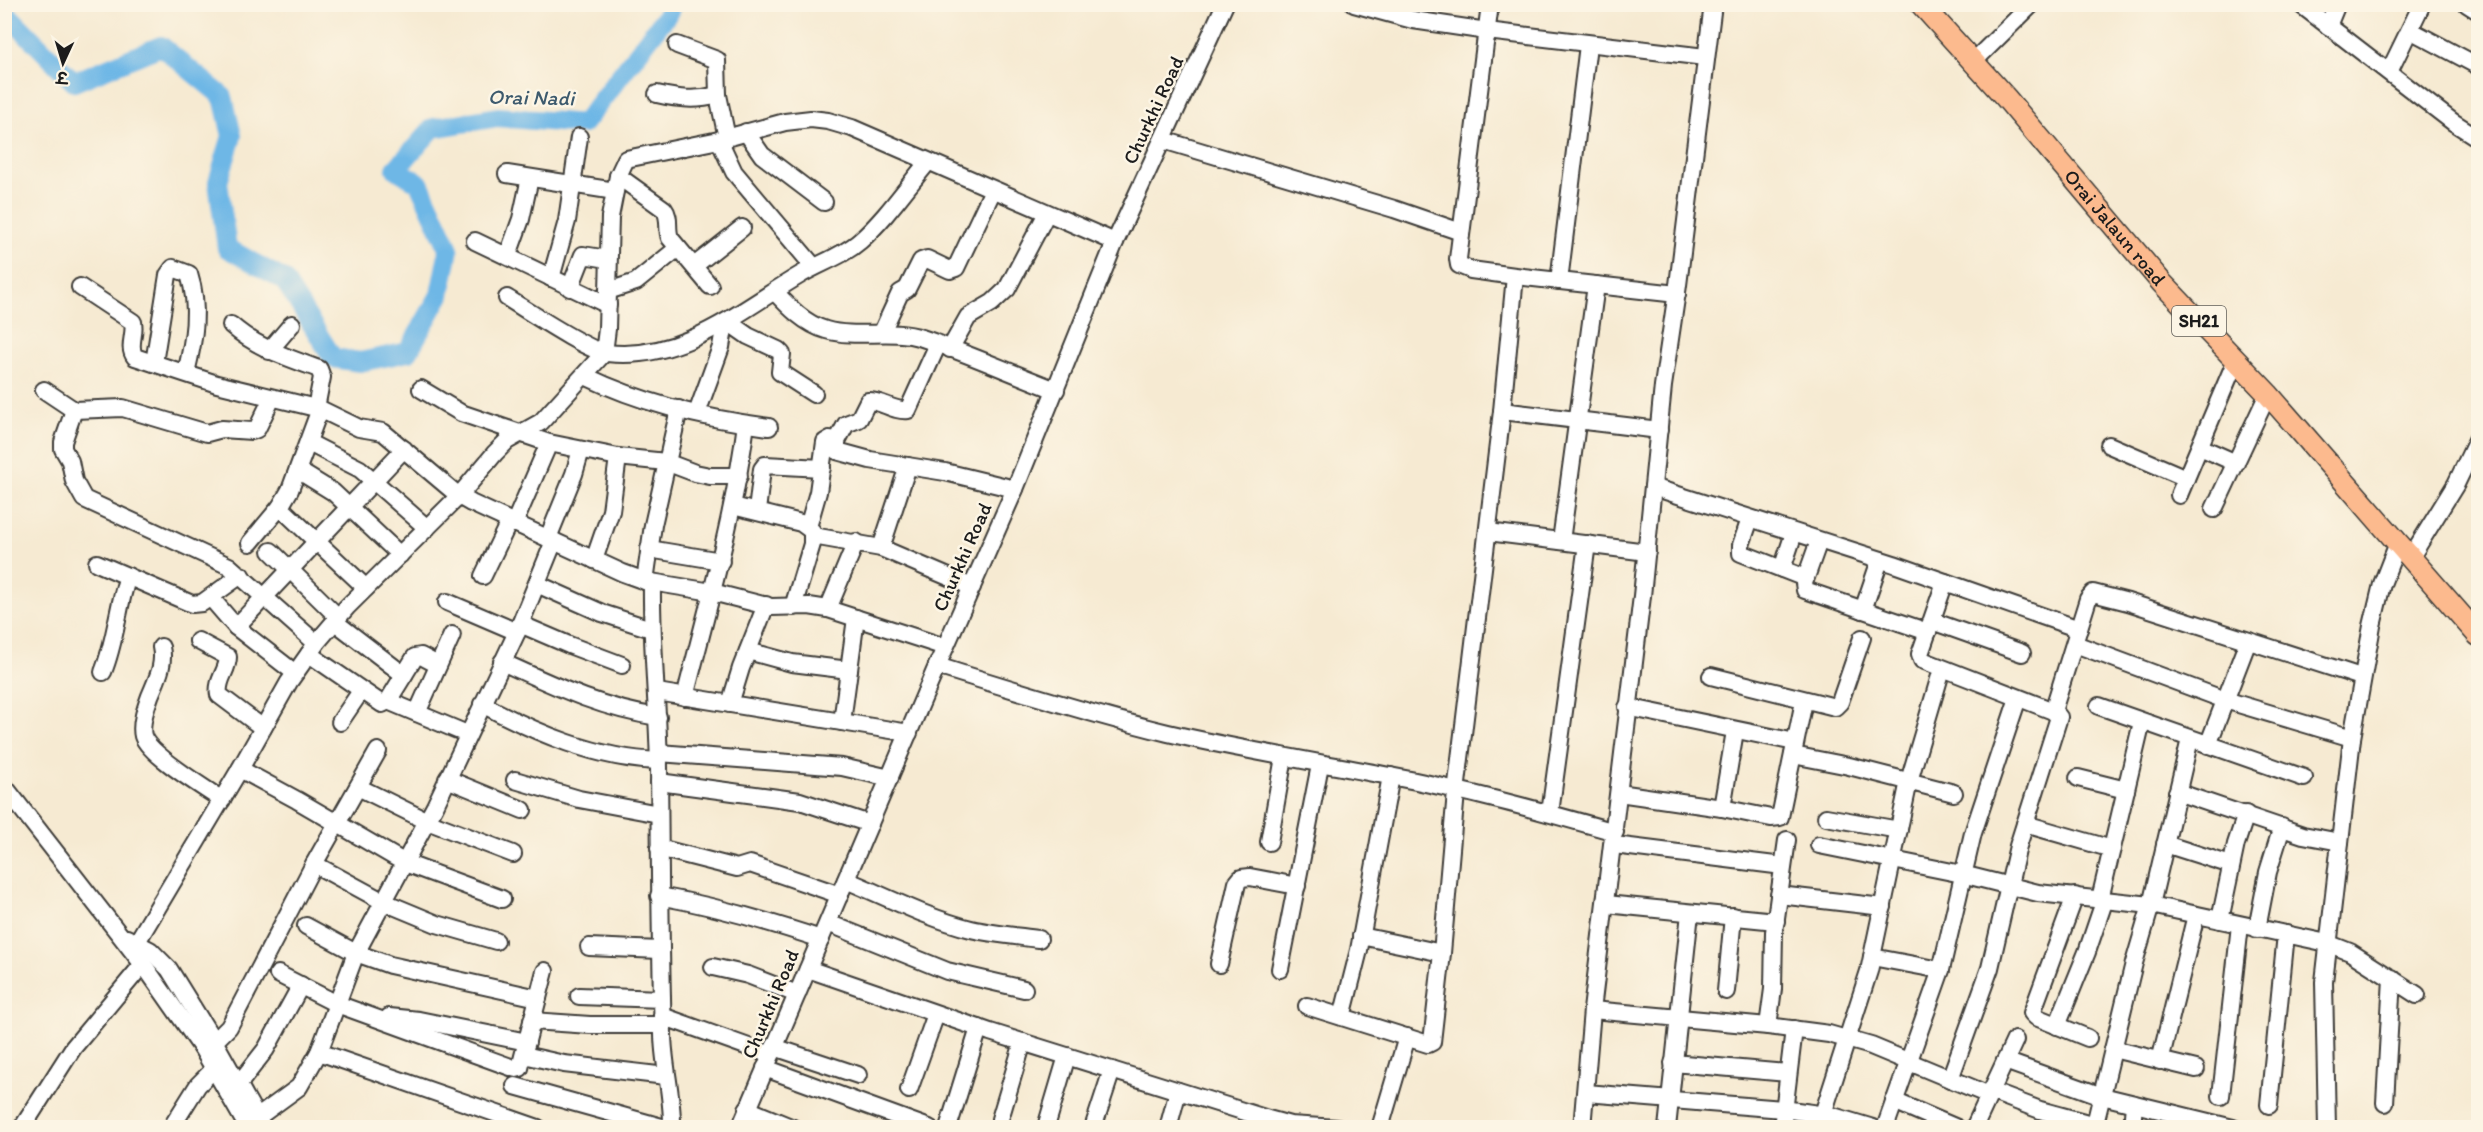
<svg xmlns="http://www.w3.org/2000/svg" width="2483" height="1132" font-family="Itim,'Playpen Sans Deva',sans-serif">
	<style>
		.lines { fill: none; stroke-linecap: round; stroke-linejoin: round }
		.river { stroke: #6eb7e6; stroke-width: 20 }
		.minor-casing { stroke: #3d3b37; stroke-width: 20 }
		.major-casing { stroke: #3d3b37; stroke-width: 24 }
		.minor { stroke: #fff; stroke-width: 16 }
		.major { stroke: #fcba8e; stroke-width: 21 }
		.labels { text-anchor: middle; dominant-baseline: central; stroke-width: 5; stroke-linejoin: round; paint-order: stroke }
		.shield { fill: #fcf5e5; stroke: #5f5d58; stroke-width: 1.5 }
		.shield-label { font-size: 18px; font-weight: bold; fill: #1c1c1c }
		.street-label { font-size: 20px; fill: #1c1c1c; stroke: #fcf5e5 }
		.water-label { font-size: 21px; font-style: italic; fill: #3d5a6d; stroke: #fcf5e5 }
	</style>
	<rect width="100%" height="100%" fill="#fcf5e5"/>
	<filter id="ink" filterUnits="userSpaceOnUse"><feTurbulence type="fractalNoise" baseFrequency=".0167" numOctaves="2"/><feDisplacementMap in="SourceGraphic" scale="12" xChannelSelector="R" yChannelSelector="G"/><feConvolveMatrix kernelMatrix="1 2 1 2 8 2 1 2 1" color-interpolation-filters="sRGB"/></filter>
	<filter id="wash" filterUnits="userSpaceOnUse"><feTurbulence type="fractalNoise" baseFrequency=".008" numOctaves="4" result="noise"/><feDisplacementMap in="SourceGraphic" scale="24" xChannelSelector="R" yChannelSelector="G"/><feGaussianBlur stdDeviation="1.35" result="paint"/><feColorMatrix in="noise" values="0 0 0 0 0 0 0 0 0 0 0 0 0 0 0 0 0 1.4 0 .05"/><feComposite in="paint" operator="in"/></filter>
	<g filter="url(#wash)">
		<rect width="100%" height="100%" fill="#f6ead2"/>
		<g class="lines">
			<polyline class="river" points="4,11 74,82 161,46 223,97 232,136 218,182 227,248 284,280 333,358 360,362 408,352 440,295 449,249 419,183 396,169 433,128 498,117 583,124 670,11 672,4"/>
		</g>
	</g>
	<g filter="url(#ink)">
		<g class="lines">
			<defs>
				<g id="minor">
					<polyline points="1354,4 1413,20 1487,31 1705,57"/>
					<polyline points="1490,4 1458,259 1459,265 1471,270 1515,276 1677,294"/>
					<polyline points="2300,4 2453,122 2478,138"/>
					<polyline points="2467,4 2478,11"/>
					<polyline points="2328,26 2337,4"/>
					<polyline points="2410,30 2478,66"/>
					<polyline points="677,45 717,60 718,95 727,138"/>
					<polyline points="1974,61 2032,4"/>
					<polyline points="2389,72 2422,4"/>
					<path d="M657,94C679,99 696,101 718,95"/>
					<polyline points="746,132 762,155 824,202"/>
					<polyline points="719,140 734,172 814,267"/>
					<polyline points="1163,140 1394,209 1461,232"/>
					<polyline points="507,174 615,191"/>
					<path d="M618,176L664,209C671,218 666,228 670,238L710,286"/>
					<polyline points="475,241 608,305"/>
					<polyline points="508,255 521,219 530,178"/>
					<polyline points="694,266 742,228"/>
					<polyline points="551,278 567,221 579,137"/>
					<polyline points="1559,281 1588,45"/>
					<path d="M80,287L133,322C136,334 127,347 135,357L217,384L320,409L359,428L383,432L459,496L471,503L623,573L645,581L712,592L771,607L809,606L828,609L945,647"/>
					<polyline points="570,288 583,255 608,259"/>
					<polyline points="608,291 636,282 678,248"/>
					<path d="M775,292C789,307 805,324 826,330C857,339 891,328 922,338C967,353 1011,373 1056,390"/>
					<path d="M507,298C527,310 587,351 607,353C681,362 741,310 800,275C820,263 843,256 860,241C886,218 906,188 928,162"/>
					<polyline points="728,322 748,336 778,350 782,354 780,372 814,394"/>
					<path d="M231,325C257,348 286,357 319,369L322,377L316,408"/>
					<polyline points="882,332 900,293 907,289 921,261 927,259 950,270 956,268 993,190"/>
					<path d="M938,344L908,410C894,412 881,400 868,401L859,419L846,424L837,441V451L870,460L945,472L1015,489"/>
					<polyline points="950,349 968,317 992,303 1007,289 1047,213"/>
					<polyline points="269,351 292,324"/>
					<path d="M154,363L168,275L173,268L189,274C200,308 194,340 186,373"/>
					<path d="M585,376C641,403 707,419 769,427"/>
					<polyline points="421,389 461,413 549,443 618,457 666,462 695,473 710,476 739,476"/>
					<polyline points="44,390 74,410 123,408 207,433 222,429 252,431 257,429 272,398"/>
					<polyline points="74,410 63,442 63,449 70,461 74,481 84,499 229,566 316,643"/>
					<polyline points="1502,411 1659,430"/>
					<polyline points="697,413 721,347 725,323"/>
					<polyline points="309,443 360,469 427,528"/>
					<polyline points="2109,445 2186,478"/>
					<polyline points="2200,447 2236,463"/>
					<polyline points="299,471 333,492 400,555"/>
					<polyline points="1653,487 1894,564 2079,629"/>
					<polyline points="2179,495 2236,360"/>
					<polyline points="733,506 801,523 812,531 812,544 793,607"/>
					<polyline points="280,507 366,588"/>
					<polyline points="2214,509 2268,394"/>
					<polyline points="757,511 762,469 765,465 822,468"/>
					<polyline points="1750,519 1741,545 1741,553 1805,578"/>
					<polyline points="514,524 549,443"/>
					<polyline points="808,527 818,492 825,442 830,439 837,441"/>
					<polyline points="1488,532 1647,552"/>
					<polyline points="813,536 881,548 972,587"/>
					<polyline points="548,538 574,474 581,450"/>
					<polyline points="1561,541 1596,285"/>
					<polyline points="1819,541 1804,583 1805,590 1928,632"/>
					<polyline points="250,543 280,507 290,490 320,409"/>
					<polyline points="881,548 908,466"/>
					<polyline points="649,549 721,561"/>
					<polyline points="271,551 338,617"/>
					<polyline points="2411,557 2456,484 2478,438"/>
					<polyline points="594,560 611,511 618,457"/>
					<polyline points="97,563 192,604 202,603 241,575"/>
					<polyline points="1782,569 1794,533"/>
					<polyline points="483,576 509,522"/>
					<polyline points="645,581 653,525 679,409"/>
					<path d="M652,582C651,644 658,706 659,768C660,857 660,944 663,1033C663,1064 673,1096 672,1128"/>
					<polyline points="1945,582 1920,654 1922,660 2053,711 2059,717 2018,846 1990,968 1950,1079"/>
					<polyline points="537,584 602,613 651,629"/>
					<polyline points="211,598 236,627 295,673"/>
					<polyline points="447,602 517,632"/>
					<polyline points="828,609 856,542"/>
					<polyline points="1863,610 1880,560"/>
					<polyline points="1932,621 2022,653"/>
					<polyline points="335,622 404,675"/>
					<polyline points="520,624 569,645 622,665"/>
					<polyline points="236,627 404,449"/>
					<path d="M198,641L228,657C228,671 216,680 219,695L263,728"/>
					<polyline points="2075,644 2225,700 2352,738"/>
					<path d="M161,647C165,665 157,679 150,696C146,707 140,724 143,736C149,755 205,788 222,800"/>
					<polyline points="748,651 792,663 849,670"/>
					<polyline points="309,654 382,704 388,701 415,657 421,656 438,665"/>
					<path d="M502,662C555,686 600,708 658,717"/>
					<path d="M937,666C1013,690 1090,714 1168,733C1242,750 1316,762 1390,776C1466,790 1541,811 1615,832"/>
					<path d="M103,672C116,641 117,608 128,576"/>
					<polyline points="1711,676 1835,707 1840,702 1862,638"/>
					<polyline points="657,692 909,733"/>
					<path d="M685,697C708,606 734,517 746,424"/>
					<polyline points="388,701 467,734"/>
					<path d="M482,704C536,733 597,759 659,761"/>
					<polyline points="730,704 741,668 766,605"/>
					<polyline points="2099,706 2304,778"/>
					<polyline points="1627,707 1795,742"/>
					<polyline points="2053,711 2088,599 2093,593 2128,602 2361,677"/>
					<polyline points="417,713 452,635"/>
					<polyline points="340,722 361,691"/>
					<polyline points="842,722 856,618"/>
					<polyline points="2208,745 2248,641"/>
					<polyline points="659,753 842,767 890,778"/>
					<polyline points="1793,755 1849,766 1954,793"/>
					<polyline points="240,769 297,800 405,863 502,899"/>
					<polyline points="2078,778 2126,790"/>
					<polyline points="447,779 523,810"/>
					<polyline points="515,780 579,799 659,814"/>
					<polyline points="659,782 800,801 870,824"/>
					<polyline points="4,786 148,971 202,1048 248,1128"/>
					<polyline points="358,787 427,821 513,854"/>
					<polyline points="2177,792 2303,835 2340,842"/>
					<polyline points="1619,793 1722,808 1771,818 1780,817 1804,701"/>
					<polyline points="1722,808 1735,731"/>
					<polyline points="1550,813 1587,544"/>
					<polyline points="1826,817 1899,830"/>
					<polyline points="2025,824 2112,849"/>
					<polyline points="1269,842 1284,757"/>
					<polyline points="2165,844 2231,865"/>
					<polyline points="1614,845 1783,866"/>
					<polyline points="1819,845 1962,874 2038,893 2151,905 2327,943 2350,952 2417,995"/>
					<polyline points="659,848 737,868 750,864 840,895"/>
					<polyline points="314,864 384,902 437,924 496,941"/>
					<path d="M846,880C887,897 927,918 971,929C993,934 1016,936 1039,939"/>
					<polyline points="1779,895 1883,907"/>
					<path d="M659,896C715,906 767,921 821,939"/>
					<polyline points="2075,896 2032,1013 2036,1017 2088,1038"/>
					<polyline points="2100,899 2142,722"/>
					<polyline points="1606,904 1776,921"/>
					<polyline points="2220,920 2236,844 2246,814"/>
					<polyline points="828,923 947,971 1024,989"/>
					<polyline points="306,926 356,953 390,965 538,998"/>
					<polyline points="2257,929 2268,872 2282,827"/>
					<polyline points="1361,936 1442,953"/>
					<polyline points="127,938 150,950 169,969 218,1048 263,1128"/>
					<polyline points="137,942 240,769 289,682 318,641 347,607 459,496 495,453 507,441 541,422 604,353 607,329 610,217 618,176 626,159 719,140 785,122 811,119 828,121 852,128 1115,242"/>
					<polyline points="589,947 660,950"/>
					<polyline points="1872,957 1941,970"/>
					<polyline points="1219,964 1237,883 1241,878 1250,877 1297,886"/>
					<polyline points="713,967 748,975 797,994"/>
					<polyline points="808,969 990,1032 1268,1119 1290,1125 1337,1128"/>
					<polyline points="1280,969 1320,765"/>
					<polyline points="278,974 337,1004 516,1069 520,1068 521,1064 545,971"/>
					<polyline points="1726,991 1733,916"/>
					<polyline points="579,996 662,999"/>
					<polyline points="1307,1006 1428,1044 1432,1042 1442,953 1456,792 1502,411 1515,276"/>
					<polyline points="1592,1010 1768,1026 1829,1034 1871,1046 1989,1095"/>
					<polyline points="662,1016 771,1055"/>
					<polyline points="389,1017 419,1020 527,1042"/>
					<polyline points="1342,1017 1359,950 1391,776"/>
					<polyline points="532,1021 590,1025 663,1025"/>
					<polyline points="1768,1026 1773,989 1774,932 1787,840"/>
					<polyline points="2057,1026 2087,952 2105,899"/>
					<polyline points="774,1047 858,1075"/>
					<polyline points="202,1048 214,1042 229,1027 314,864 378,751"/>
					<polyline points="2113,1049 2196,1069"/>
					<polyline points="319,1052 538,1128"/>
					<polyline points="524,1055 564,1064 666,1076"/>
					<polyline points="2005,1061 2102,1096 2233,1128"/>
					<polyline points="2160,1061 2196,915"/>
					<polyline points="1673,1063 1788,1073"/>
					<polyline points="765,1068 929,1128"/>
					<polyline points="238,1085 266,1049 301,985"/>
					<polyline points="515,1086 665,1128"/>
					<polyline points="909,1090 936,1014"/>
					<polyline points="1990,1091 2040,1110 2095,1125"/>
					<polyline points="1586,1093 1783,1109 1833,1116 1873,1128"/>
					<polyline points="2221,1096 2240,925"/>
					<polyline points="1894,1101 1957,1128"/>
					<polyline points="2385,1103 2392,978"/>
					<polyline points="2269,1105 2286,934"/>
					<polyline points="747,1109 793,1128"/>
					<polyline points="1823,1114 1869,971 1909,781 1942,669"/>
					<polyline points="258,1117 299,1087 319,1052 356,953 435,806 517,632 554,541"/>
					<polyline points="1000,1119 1023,1042"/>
					<polyline points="1046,1127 1067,1056"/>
					<polyline points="22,1128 73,1048 143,964"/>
					<polyline points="171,1128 198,1085 214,1069"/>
					<polyline points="740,1128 937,666 1015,489 1115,242 1225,4"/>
					<polyline points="948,1128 979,1028"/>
					<polyline points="1093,1128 1112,1070"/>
					<polyline points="1168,1128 1178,1091"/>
					<polyline points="1380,1128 1407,1037"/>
					<polyline points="1582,1128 1592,1010 1642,596 1663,386 1678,285 1713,4"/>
					<polyline points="1667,1128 1690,913"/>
					<polyline points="1782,1128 1794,1029"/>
					<polyline points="1885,1128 1941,970 1973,833 2018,698"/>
					<polyline points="1974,1128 2015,1040"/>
					<polyline points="2094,1128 2134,963 2151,905 2190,739"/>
					<polyline points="2132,1128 2134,1104"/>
					<polyline points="2327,1128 2324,982 2352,738 2372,626 2382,584 2398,543"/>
				</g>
				<g id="major">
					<path id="s1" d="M1921,4L2006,98L2162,283L2268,394L2478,635"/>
				</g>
			</defs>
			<use href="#minor" class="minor-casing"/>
			<use href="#major" class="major-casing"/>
			<use href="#minor" class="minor"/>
			<use href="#major" class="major"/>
		</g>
	</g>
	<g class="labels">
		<rect class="shield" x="2172" y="306" width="54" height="30" rx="4.5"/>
		<g class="shield-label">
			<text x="2199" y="321">SH21</text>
		</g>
		<g class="street-label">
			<text transform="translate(1153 110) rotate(-65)">Churkhi Road</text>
			<text stroke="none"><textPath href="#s1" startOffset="296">Orai Jalaun road</textPath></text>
			<text transform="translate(962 557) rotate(-66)">Churkhi Road</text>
			<text transform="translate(770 1004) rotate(-67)">Churkhi Road</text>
		</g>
		<g class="water-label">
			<text transform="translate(531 97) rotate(1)">Orai Nadi</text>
		</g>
	</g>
	<rect width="2483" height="1132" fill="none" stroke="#fcf5e5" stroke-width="24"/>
	<g transform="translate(63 63) rotate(184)" stroke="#fcf5e5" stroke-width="4.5" paint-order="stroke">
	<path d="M0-4.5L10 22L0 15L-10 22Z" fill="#1c1c1c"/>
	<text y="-9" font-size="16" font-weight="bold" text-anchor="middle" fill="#1c1c1c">उ</text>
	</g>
</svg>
